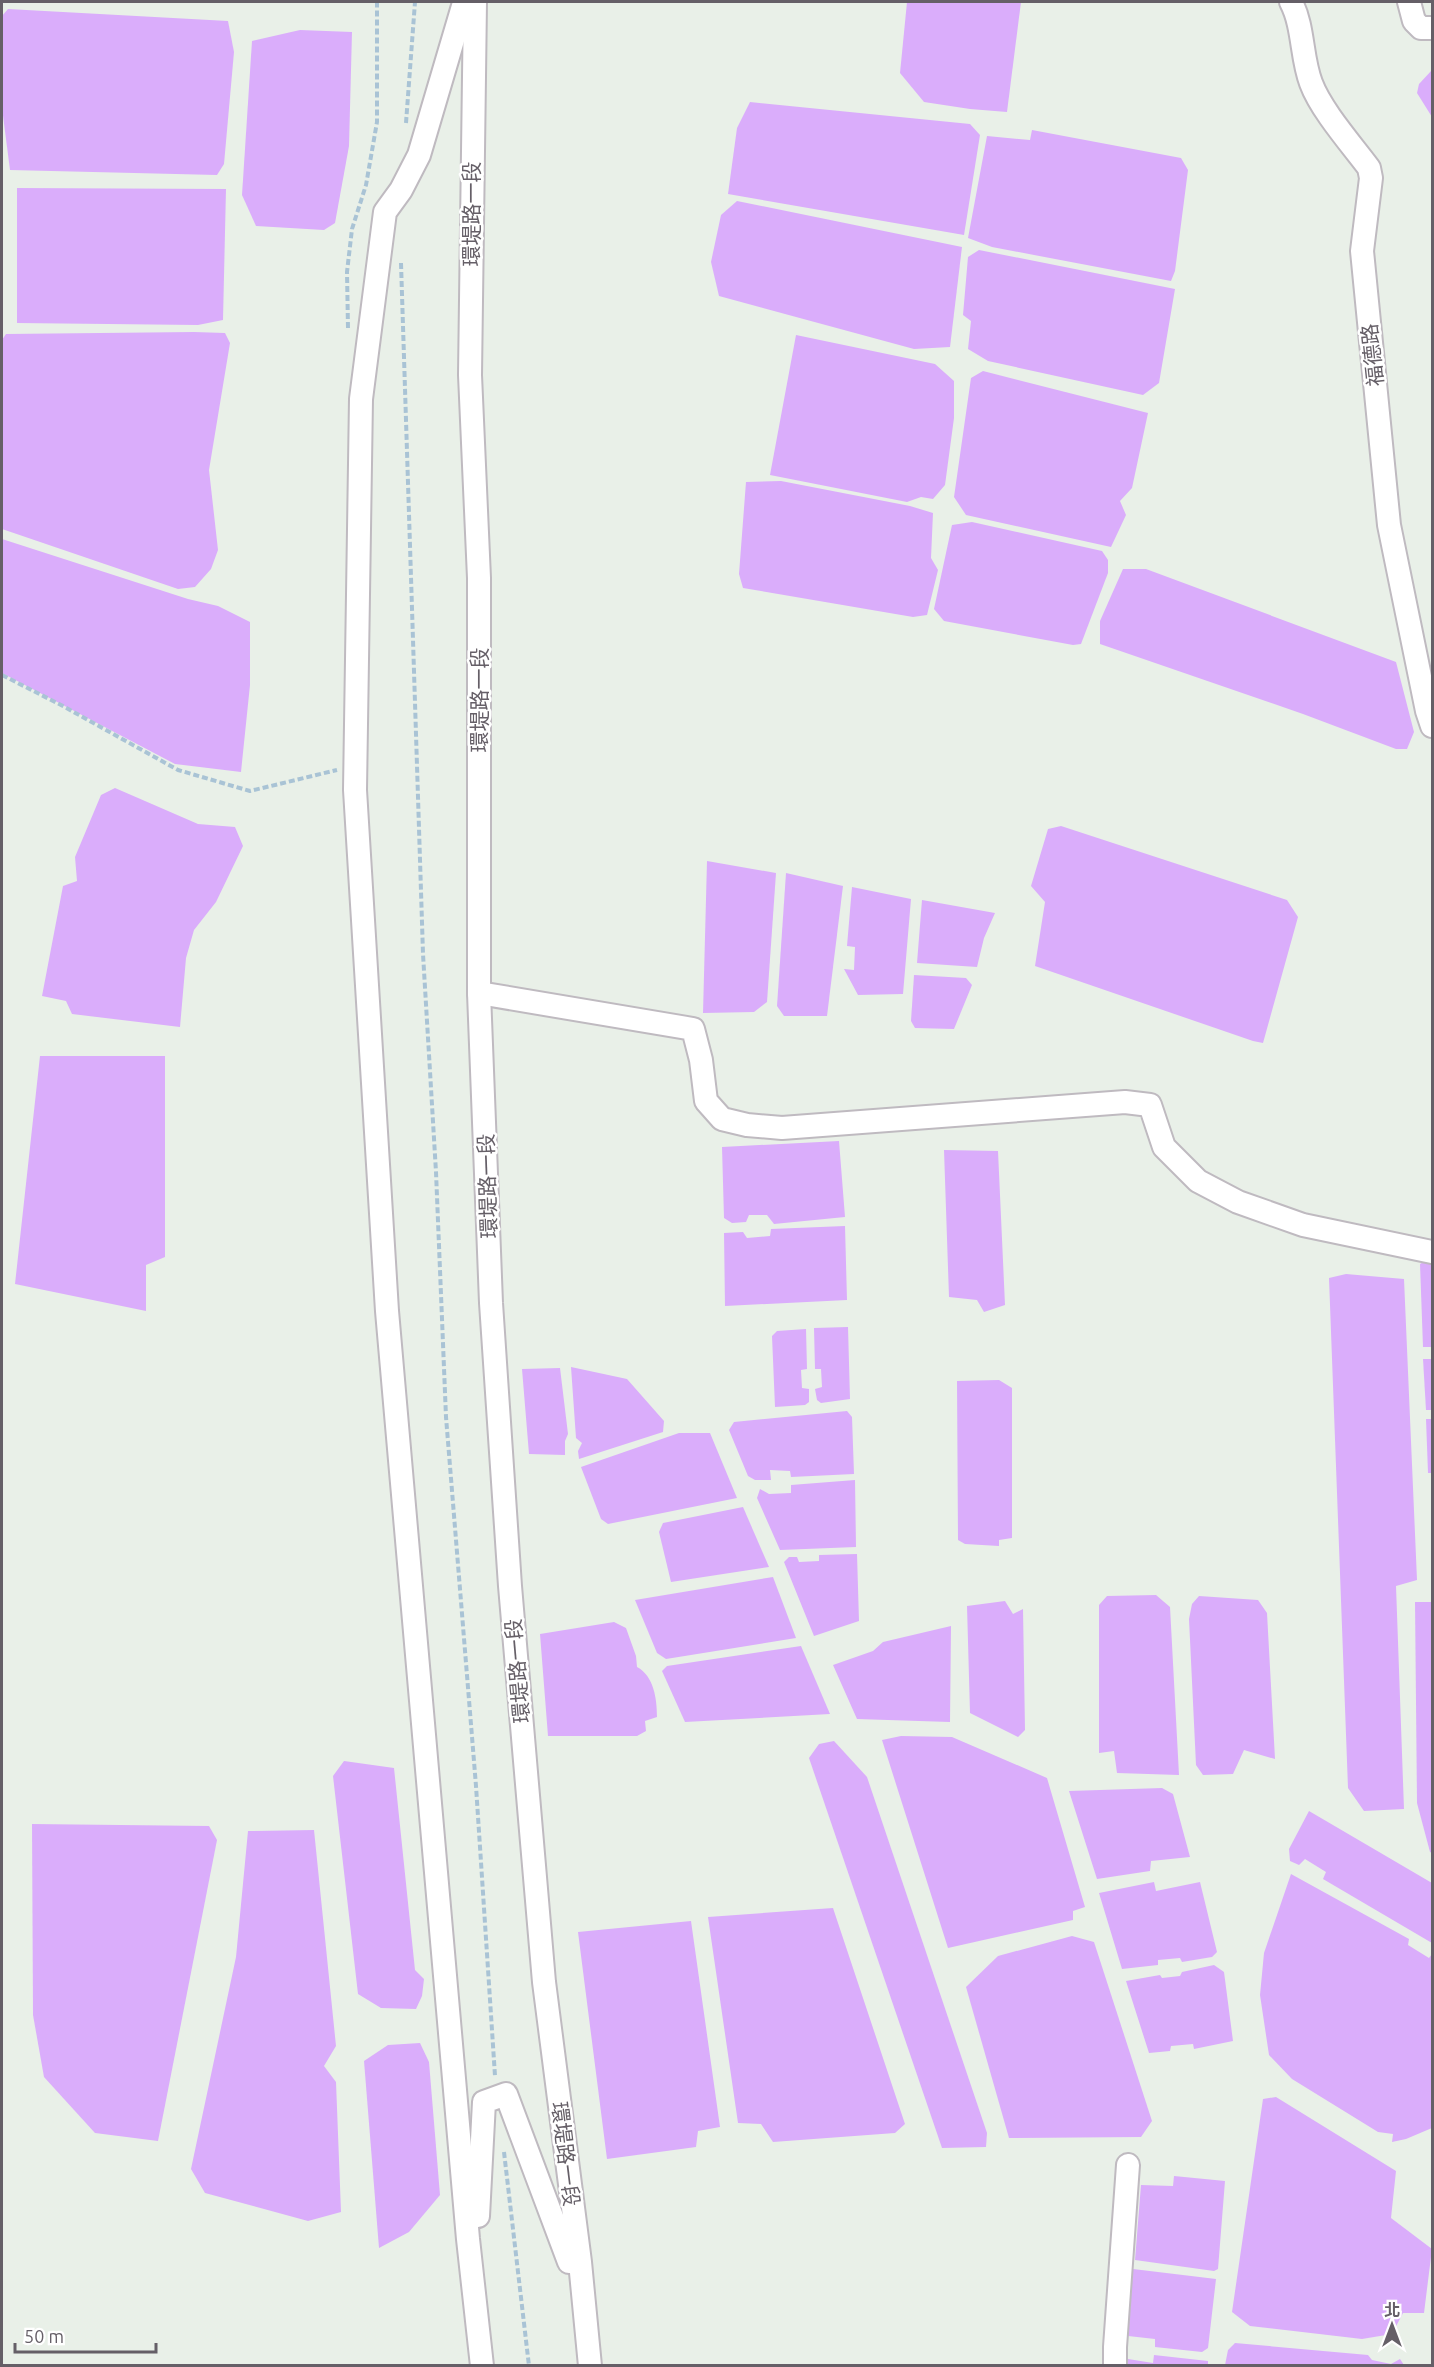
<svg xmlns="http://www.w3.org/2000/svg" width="1434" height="2367" font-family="Ubuntu,'Noto Sans TC',sans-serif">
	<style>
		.water { fill: #daadfb }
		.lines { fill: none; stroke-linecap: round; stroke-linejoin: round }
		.minor-casing { stroke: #bfbac0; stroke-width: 26 }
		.path { stroke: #a9c3d5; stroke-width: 4; stroke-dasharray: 6 3; stroke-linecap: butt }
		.minor { stroke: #fff; stroke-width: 22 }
		.labels { text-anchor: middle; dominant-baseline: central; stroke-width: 5; stroke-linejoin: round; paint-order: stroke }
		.street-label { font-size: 21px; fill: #655f67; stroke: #fff }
	</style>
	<rect width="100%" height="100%" fill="#e9f0e8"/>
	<g class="water">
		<polygon points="907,2 1021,2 1007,112 970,109 924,102 900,73"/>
		<polygon points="8,9 228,21 234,52 224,164 217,175 10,170 2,108 2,16"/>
		<polygon points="300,30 352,32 349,146 335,223 324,230 256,226 242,195 252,41"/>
		<polygon points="1432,70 1432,117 1417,93 1419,84"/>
		<polygon points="750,102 970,124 980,135 964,235 728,194 737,128"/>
		<polygon points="1032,130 1181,158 1188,170 1175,271 1171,281 992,247 968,238 987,136 1030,140"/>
		<polygon points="17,188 226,189 223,320 198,325 17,323"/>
		<polygon points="737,201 962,247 950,347 914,349 719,296 711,262 721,215"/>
		<polygon points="979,250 1175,289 1159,383 1143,395 988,361 968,349 971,321 963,315 968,257"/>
		<polygon points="194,332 225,333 230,343 209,470 218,550 211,569 195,587 178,589 2,529 2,340 6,334"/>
		<polygon points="796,335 935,364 954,381 954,418 945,485 933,499 921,497 907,502 770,475"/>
		<polygon points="983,371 1148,413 1132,488 1120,501 1126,515 1111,547 966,515 954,497 971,378"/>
		<polygon points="781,481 910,506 933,513 931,558 938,570 927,615 913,617 743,588 739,574 746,482"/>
		<polygon points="972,522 1102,551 1108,560 1108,573 1081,644 1073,645 944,621 934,609 952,525"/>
		<polygon points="2,539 188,599 218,606 250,622 250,685 241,772 175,764 2,673"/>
		<polygon points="1123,569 1146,569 1396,662 1414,732 1407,749 1396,749 1303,714 1100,644 1100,621"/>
		<polygon points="115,788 198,824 235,827 243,846 216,902 194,930 186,958 180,1027 72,1014 66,1001 42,996 63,886 77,881 75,857 101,795"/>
		<polygon points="1061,826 1287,900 1298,917 1263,1043 1253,1041 1035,966 1045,902 1031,886 1048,829"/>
		<polygon points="707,861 776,873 767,1002 754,1012 703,1013"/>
		<polygon points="786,873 843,886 827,1016 784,1016 777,1006"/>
		<polygon points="852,887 911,899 903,994 858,995 844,969 854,970 855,947 847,946"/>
		<polygon points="922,900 995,913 984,938 977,967 917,963"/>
		<polygon points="914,975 966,978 972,985 954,1029 915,1028 911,1021"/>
		<polygon points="40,1056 165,1056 165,1257 146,1265 146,1311 15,1284"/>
		<polygon points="839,1141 845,1217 774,1224 767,1215 749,1215 746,1222 732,1223 724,1218 722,1147"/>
		<polygon points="944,1150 998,1151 1005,1305 984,1312 977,1300 949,1297"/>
		<polygon points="845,1226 847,1300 725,1306 724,1233 743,1232 747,1238 770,1236 771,1229"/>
		<polygon points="1427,1260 1432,1262 1432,1347 1423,1347 1420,1264"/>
		<polygon points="1346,1274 1404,1279 1417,1580 1396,1586 1404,1809 1364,1811 1348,1788 1329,1278"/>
		<polygon points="848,1327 850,1399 821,1403 817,1400 815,1389 822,1387 821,1369 815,1369 814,1328"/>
		<polygon points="806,1329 807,1369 801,1370 802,1388 809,1389 809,1402 805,1405 775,1407 772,1336 777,1331"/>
		<polygon points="1423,1359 1432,1359 1432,1410 1426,1410"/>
		<polygon points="571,1367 627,1379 664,1421 663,1432 579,1459 578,1451 582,1443 576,1438"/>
		<polygon points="560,1368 568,1434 565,1441 565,1455 529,1454 522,1369"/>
		<polygon points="999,1380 1012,1388 1012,1538 999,1540 999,1546 965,1544 958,1540 957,1381"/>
		<polygon points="847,1411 852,1417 854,1474 791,1477 790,1471 770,1470 771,1480 755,1480 748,1476 729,1430 734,1422"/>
		<polygon points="1426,1419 1432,1419 1432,1473 1428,1473"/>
		<polygon points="679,1433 710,1433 737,1498 608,1524 601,1519 581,1467"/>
		<polygon points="855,1480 856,1547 780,1550 757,1498 760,1489 769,1494 791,1493 791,1485"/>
		<polygon points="743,1507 769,1567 671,1582 659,1532 663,1523"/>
		<polygon points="857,1554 859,1621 814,1636 784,1562 789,1557 797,1557 799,1562 819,1561 819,1555"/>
		<polygon points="773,1577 796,1638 666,1659 657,1653 635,1600"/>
		<polygon points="1156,1595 1170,1607 1179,1775 1117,1773 1114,1751 1099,1753 1099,1605 1107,1596"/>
		<polygon points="1199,1596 1258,1600 1267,1613 1275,1759 1244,1750 1233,1774 1203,1775 1196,1765 1189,1619 1192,1604"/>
		<polygon points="1005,1601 1013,1614 1023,1609 1025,1730 1018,1737 970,1713 967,1606"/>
		<polygon points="1415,1602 1432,1602 1432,1853 1430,1852 1417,1803"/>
		<path d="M614,1622L626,1628L636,1656L637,1667C654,1676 657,1699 657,1717L645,1721L646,1731L637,1736H548L540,1634Z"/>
		<polygon points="951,1626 950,1722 857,1719 833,1665 873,1651 883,1642"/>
		<polygon points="801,1646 830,1714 685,1722 662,1671 667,1666"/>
		<polygon points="901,1736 952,1737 1047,1778 1085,1907 1073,1911 1073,1920 948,1948 882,1740"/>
		<polygon points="834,1741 867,1777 987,2133 986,2147 942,2148 809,1758 819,1744"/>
		<polygon points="344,1761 394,1768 415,1970 424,1979 422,1996 416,2009 381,2008 358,1994 333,1776"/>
		<polygon points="1162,1788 1173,1794 1190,1857 1151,1861 1150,1871 1097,1879 1069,1791"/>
		<polygon points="1309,1811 1432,1883 1432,1943 1323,1879 1326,1872 1305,1859 1299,1865 1290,1861 1289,1849"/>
		<polygon points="32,1824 209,1826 217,1840 158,2141 95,2133 44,2077 33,2015"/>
		<polygon points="314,1830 336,2046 324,2066 336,2082 341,2212 308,2221 205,2193 191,2169 236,1957 248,1831"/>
		<polygon points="1291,1874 1409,1939 1408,1945 1429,1958 1432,1954 1432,2128 1406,2139 1392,2142 1393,2134 1378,2132 1292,2079 1269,2055 1260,1995 1264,1953"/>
		<polygon points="1154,1882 1156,1891 1200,1882 1217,1952 1212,1957 1182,1962 1180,1958 1158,1960 1158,1965 1122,1969 1099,1893"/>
		<polygon points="833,1908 905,2124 895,2133 773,2142 761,2124 738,2123 708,1917"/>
		<polygon points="691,1921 720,2127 698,2131 696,2147 607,2159 578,1932"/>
		<polygon points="1072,1936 1094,1942 1152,2121 1141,2137 1009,2138 966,1987 998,1956"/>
		<polygon points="1214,1965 1224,1972 1233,2041 1194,2049 1193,2044 1171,2046 1170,2051 1149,2053 1126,1981 1160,1975 1162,1978 1180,1976 1182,1972"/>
		<polygon points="420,2043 429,2062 440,2195 409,2232 379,2248 364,2061 388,2045"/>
		<polygon points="1276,2097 1396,2171 1391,2218 1432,2249 1424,2313 1403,2313 1392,2334 1362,2339 1250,2326 1232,2312 1263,2099"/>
		<polygon points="1174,2176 1225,2181 1218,2269 1214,2271 1135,2260 1141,2185 1173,2186"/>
		<polygon points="1133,2269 1216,2279 1208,2348 1202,2352 1155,2347 1155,2339 1128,2336"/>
		<polygon points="1235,2343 1368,2355 1372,2360 1391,2364 1400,2359 1404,2365 1225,2365 1228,2350"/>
		<polygon points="1154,2355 1208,2361 1208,2365 1127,2365 1128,2359 1153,2363"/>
	</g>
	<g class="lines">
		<defs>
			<g id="minor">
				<polyline points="468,2 463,6 419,155 401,190 385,212 361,399 355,790 387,1311 468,2239 482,2366"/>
				<polyline points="475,2 470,375 479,578 479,993 491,1303 510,1586 544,1982 580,2262 590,2366"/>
				<path d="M1291,2C1304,27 1301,57 1311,83C1321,110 1351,144 1369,168L1371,178L1362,251L1389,525L1427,711L1432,726"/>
				<polyline points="1409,2 1414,21 1421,28 1432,28"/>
				<polyline points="479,993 693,1029 701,1060 706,1101 722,1119 747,1125 782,1128 1125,1102 1150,1105 1164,1147 1198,1181 1238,1202 1303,1225 1432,1252"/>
				<polyline points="478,2216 484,2102 506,2094 569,2262 577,2262"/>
				<polyline points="1115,2366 1115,2347 1128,2165"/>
			</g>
		</defs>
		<use href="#minor" class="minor-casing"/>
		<g class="path">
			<polyline points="406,123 415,2"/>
			<polyline points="401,263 423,954 436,1172 446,1417 476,1786 495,2076"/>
			<polyline points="348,328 347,272 352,229 366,185 377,122 377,2"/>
			<polyline points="2,675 61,705 178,770 250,791 337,770"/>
			<polyline points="504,2152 529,2366"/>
		</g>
		<use href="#minor" class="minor"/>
	</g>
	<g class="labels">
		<g class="street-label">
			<text transform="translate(471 214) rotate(-90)">環堤路一段</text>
			<text transform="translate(1372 355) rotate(-96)">福德路</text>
			<text transform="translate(479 700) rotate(-90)">環堤路一段</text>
			<text transform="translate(487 1186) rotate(-92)">環堤路一段</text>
			<text transform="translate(517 1671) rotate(-95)">環堤路一段</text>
			<text transform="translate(566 2154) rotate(83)">環堤路一段</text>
		</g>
	</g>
	<rect width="1434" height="2367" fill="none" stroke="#655f67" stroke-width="6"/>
	<g transform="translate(1392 2325)" stroke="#ffffff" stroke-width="4.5" paint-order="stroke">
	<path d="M0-4.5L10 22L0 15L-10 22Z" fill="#655f67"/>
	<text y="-9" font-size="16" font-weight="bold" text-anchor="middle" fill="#655f67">北</text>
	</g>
	<path d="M15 2343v9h141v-9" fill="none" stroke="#655f67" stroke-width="3"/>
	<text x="24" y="2343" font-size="18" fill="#655f67" stroke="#ffffff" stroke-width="4.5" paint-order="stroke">50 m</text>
</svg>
